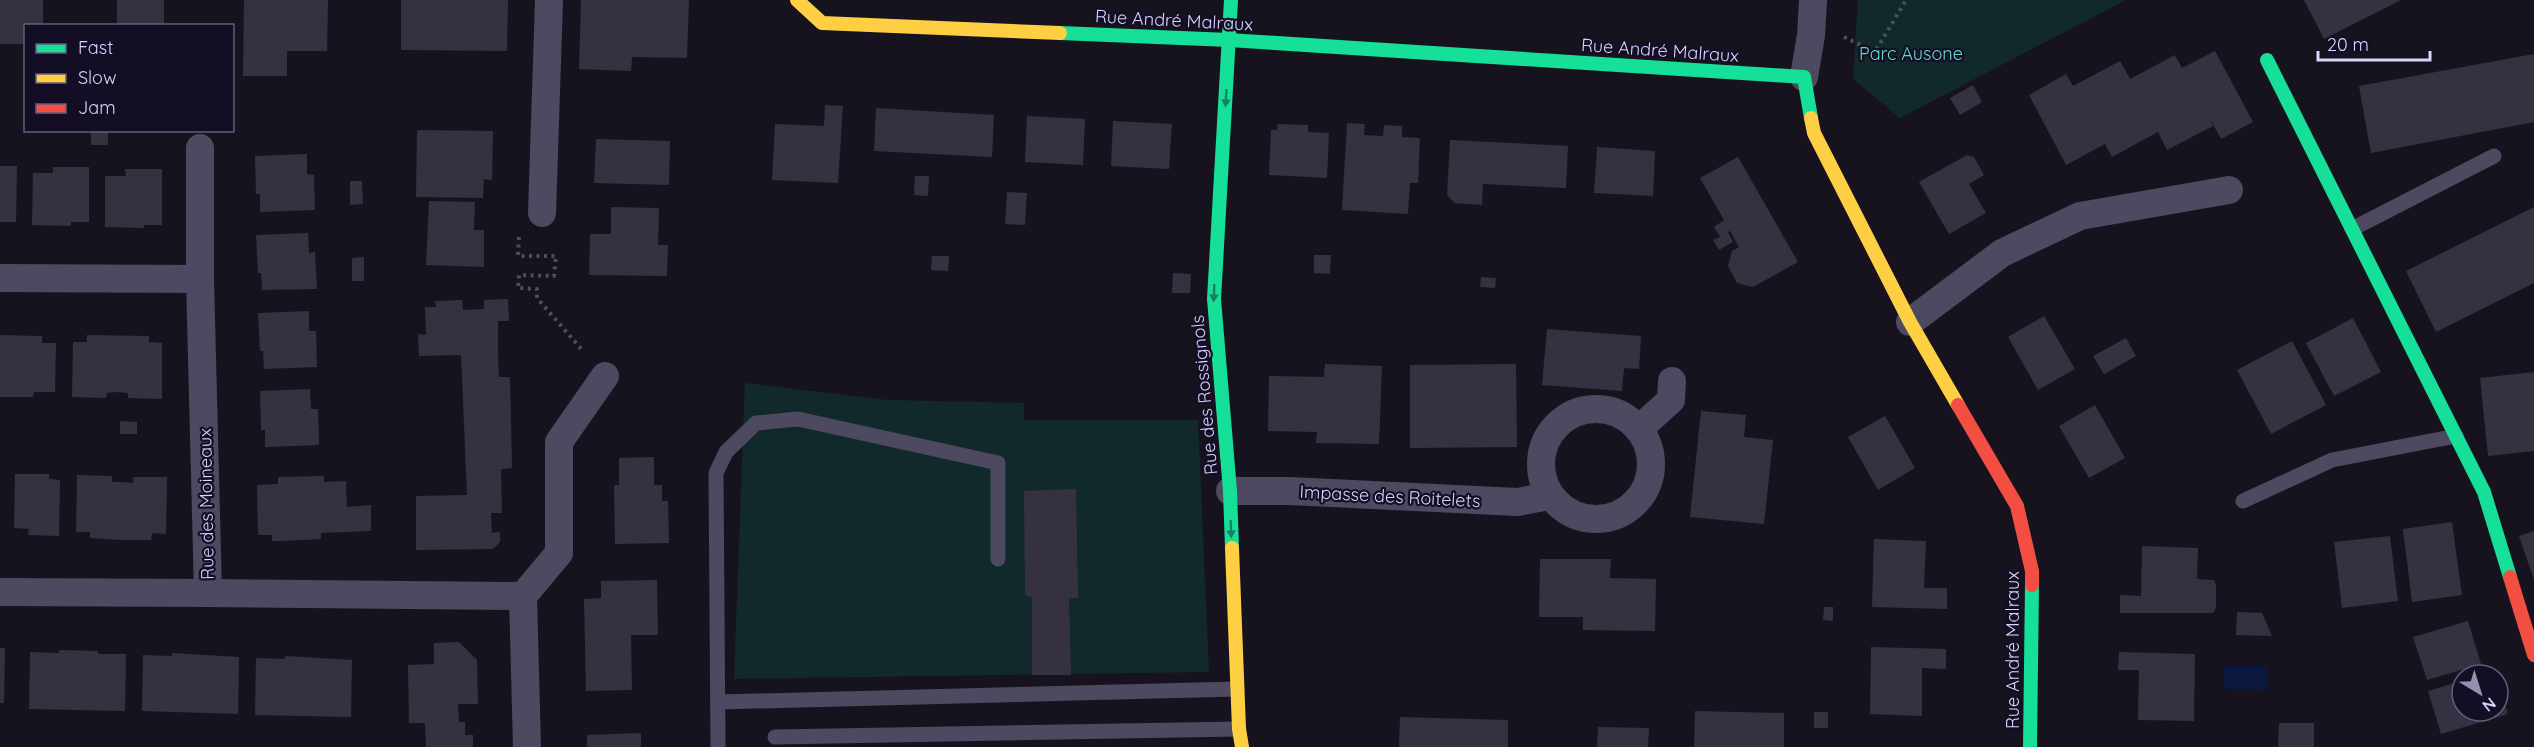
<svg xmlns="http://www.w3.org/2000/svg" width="2534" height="747" font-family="Quicksand,sans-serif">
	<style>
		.green { fill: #12292c }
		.water { fill: #0b183e }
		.building { fill: #363141 }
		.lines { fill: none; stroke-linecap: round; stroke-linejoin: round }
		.path { stroke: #475160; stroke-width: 4; stroke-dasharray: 3 4.5; stroke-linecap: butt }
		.lane { stroke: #4c4960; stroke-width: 15 }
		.street { stroke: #4c4960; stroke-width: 28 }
		.fast { stroke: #16e098; stroke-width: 14 }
		.slow { stroke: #ffcf43; stroke-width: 14 }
		.jam { stroke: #f24e42; stroke-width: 14 }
		.oneway { fill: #158264 }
		.labels { text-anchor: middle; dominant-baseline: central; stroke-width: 4.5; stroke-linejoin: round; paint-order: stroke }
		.street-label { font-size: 18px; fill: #dcd2ff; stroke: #140e24 }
		.park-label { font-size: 18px; fill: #5edfcc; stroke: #140e24 }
	</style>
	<rect width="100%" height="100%" fill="#16131f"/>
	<g class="green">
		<polygon points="1858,0 2126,0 1900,118 1853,79"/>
		<polygon points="745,383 888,400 1024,403 1024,420 1198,420 1209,672 734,679"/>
	</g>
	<polygon class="water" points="2224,666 2268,666 2267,690 2224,689"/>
	<g class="building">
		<polygon points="0,0 43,0 43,26 26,26 26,44 0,44"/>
		<rect x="117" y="0" width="47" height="26"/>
		<polygon points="244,0 328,0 327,51 287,51 287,76 243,76"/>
		<polygon points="401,0 508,0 507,51 401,50"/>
		<polygon points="581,0 689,0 687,58 632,57 631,71 579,69"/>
		<polygon points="2304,0 2401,0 2324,39"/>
		<polygon points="2215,51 2253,122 2221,139 2209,117 2213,126 2167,150 2158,132 2112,157 2105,144 2066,165 2029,95 2066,74 2073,86 2120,61 2130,79 2175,55 2182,68"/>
		<polygon points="2534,54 2534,122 2371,153 2359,86"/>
		<polygon points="1973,85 1982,102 1960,115 1950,98"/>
		<polygon points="825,105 843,106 838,183 772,180 775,124 824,126"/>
		<polygon points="876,108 994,115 992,157 874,151"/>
		<polygon points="1027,116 1085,119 1083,165 1025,162"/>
		<polygon points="1113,121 1172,124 1169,169 1111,166"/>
		<polygon points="1347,123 1365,124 1364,135 1383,136 1384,125 1402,126 1402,137 1420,138 1418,183 1410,183 1408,214 1342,210"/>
		<polygon points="1278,124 1308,125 1308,132 1329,133 1327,178 1269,175 1271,130 1277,130"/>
		<rect x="91" y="130" width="17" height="15"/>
		<polygon points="417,130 493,131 492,180 484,179 483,198 416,197"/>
		<polygon points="596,139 670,141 669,185 594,183"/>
		<polygon points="1450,140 1568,146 1566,188 1483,184 1482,205 1454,203 1447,195"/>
		<polygon points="1597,147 1655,151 1653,196 1594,193"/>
		<polygon points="307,154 307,174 314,175 315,210 260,212 260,194 256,194 255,156"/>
		<polygon points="1967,155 1974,157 1984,175 1969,184 1986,213 1949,234 1919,182"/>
		<polygon points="1738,157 1798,262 1753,287 1737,283 1728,266 1732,251 1739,247 1730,231 1728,232 1733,242 1719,250 1713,240 1720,237 1714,227 1724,220 1700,178"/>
		<polygon points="0,166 17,166 16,222 0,222"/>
		<polygon points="53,167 89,167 89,222 71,222 71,226 32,225 33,173 53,173"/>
		<polygon points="125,169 162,169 162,225 144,225 144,228 105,227 105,176 126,176"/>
		<polygon points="915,176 929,176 928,196 914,195"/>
		<polygon points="350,181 362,181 363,204 350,205"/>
		<polygon points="1007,192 1027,193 1025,225 1005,224"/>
		<polygon points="429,201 475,202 474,230 484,230 484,267 426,265"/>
		<polygon points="611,207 659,208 658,245 668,245 667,276 589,275 590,234 611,234"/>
		<polygon points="2534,207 2534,283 2436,332 2406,271"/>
		<polygon points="308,233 309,253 315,252 317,289 262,290 261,273 258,273 256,235"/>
		<polygon points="1314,255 1331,255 1330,274 1314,273"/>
		<polygon points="932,256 949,256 948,271 931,270"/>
		<polygon points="364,257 364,281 352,281 352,258"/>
		<polygon points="1173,273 1191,274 1190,293 1172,293"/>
		<polygon points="1481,277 1496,278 1495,288 1480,287"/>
		<polygon points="508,299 509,321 498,321 498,354 499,377 510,377 512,468 501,469 502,513 491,513 492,533 500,532 500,542 493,549 416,550 416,496 467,495 461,355 419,356 418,334 426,335 425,307 436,307 435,301 462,300 463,310 484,309 484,300"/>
		<polygon points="309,311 309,331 316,331 317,367 264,369 263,351 260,351 258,313"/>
		<polygon points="2044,316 2075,369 2038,390 2008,337"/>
		<polygon points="2353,318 2381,372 2334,396 2306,343"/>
		<polygon points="1547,329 1641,336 1639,369 1624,368 1622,391 1542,385"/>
		<polygon points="0,335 42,336 42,343 56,343 55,392 34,392 33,397 0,397"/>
		<polygon points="87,335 149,336 149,342 162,343 162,399 128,398 128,393 117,392 107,393 106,398 72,397 73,342 87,342"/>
		<polygon points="2126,338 2136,356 2104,374 2093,356"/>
		<polygon points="2292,341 2326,405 2271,434 2237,370"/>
		<polygon points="1325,364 1382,366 1379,444 1316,443 1317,432 1268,431 1269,376 1324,377"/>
		<polygon points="1516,364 1517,447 1410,448 1410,365"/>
		<polygon points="2534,372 2534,451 2488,456 2480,378"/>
		<polygon points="310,389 311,409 318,409 319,445 265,447 265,430 261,430 260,391"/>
		<polygon points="2095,405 2125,458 2089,478 2059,426"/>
		<polygon points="1701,411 1746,415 1744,437 1773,440 1764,524 1690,517"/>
		<polygon points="1885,416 1915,468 1878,490 1848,437"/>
		<polygon points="120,421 137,422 137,434 120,434"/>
		<polygon points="654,457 654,485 662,485 662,501 668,501 669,543 615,544 614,485 619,485 619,458"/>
		<polygon points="15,474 49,474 49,479 60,480 59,536 28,535 29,529 14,528"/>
		<polygon points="77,475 112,476 112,482 122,482 133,483 133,477 167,477 166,534 152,533 151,540 121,540 90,538 90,532 76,532"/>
		<polygon points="324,476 324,482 346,481 347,507 371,505 371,531 321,533 321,539 285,541 272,541 272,535 258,535 257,485 278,484 278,477"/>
		<polygon points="1076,489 1078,598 1069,598 1071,675 1032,675 1032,597 1025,595 1024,491"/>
		<polygon points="2452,522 2462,595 2412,602 2403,529"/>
		<polygon points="2534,531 2534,580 2519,536"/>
		<polygon points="2390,536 2398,601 2342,608 2334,542"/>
		<polygon points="1874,539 1926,541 1924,588 1947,588 1947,609 1872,607"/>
		<polygon points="2142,546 2198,548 2197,579 2214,580 2216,585 2216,608 2213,613 2120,613 2120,595 2141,596"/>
		<polygon points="1540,559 1611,559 1610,578 1656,579 1655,631 1583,630 1583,617 1539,617"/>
		<polygon points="657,580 658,635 631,635 632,690 586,691 584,599 601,598 601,581"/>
		<polygon points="1824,607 1833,607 1833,621 1823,620"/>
		<polygon points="2237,612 2262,613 2272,636 2236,635"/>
		<polygon points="2468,621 2481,664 2427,680 2413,637"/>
		<polygon points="459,642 477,660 478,704 458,704 459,722 465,722 465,735 473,735 473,747 426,747 425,723 409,723 408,665 434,664 434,643"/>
		<polygon points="1871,647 1946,649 1946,669 1922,668 1922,716 1870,714"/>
		<polygon points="0,648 5,648 4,703 0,703"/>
		<polygon points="59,650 98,651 98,654 126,654 125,711 29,709 30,652 59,653"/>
		<polygon points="2119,652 2195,654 2194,721 2138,720 2139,670 2118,670"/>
		<polygon points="172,653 239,657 238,714 142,711 143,655 172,656"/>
		<polygon points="285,656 352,660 351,717 255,715 256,658 285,659"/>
		<polygon points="2462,681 2462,711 2498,711 2499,684 2508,714 2441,734 2428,691"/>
		<polygon points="1695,711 1784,713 1784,747 1694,747"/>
		<rect x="1814" y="712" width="14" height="16"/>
		<polygon points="1400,717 1508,720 1508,747 1399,747"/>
		<polygon points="2279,723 2314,723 2314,747 2278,747"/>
		<polygon points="1598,727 1649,728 1648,747 1597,747"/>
		<polygon points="641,733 641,747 587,747 587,735"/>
	</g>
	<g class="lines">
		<g class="path">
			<polyline points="1844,37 1875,52 1906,0"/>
			<polyline points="519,237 518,256 556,256 554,276 519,275 518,288 537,289 537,298 583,351"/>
		</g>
		<g class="lane">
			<polyline points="2352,229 2494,156"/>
			<polyline points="2243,501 2332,460 2456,436"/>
			<polyline points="719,702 1237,689"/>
			<polyline points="775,737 1239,729"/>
			<polyline points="718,747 716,473 726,452 756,423 798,419 998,463 998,559"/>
		</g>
		<g class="street">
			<polyline points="1804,77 1811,35 1813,0"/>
			<polyline points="542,213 549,0"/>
			<polyline points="0,278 200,279"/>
			<polyline points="1910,322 2002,253 2080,216 2229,190"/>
			<circle cx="1596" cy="464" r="55"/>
			<polyline points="1639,429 1671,400 1672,381"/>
			<polyline points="1230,491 1290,491 1518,502 1549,496"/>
			<polyline points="0,592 208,593 200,279 200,148"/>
			<polyline points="208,593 523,596"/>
			<polyline points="527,747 523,596 559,553 559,442 605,376"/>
		</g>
		<g class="fast">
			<polyline points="1231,0 1214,299 1230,491 1232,548"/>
			<polyline points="1060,33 1229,40 1804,77 1811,118"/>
			<polyline points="2267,60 2484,492 2510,577"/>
			<polyline points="2030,747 2032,585"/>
		</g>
		<g class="slow">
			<polyline points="797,0 822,23 1060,33"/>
			<polyline points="1811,118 1814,133 1910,322 1958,405"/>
			<polyline points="1232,548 1239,729 1242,747"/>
		</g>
		<g class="jam">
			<polyline points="1958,405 2017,506 2032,571 2032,585"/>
			<polyline points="2510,577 2534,655"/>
		</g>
	</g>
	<defs><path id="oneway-solid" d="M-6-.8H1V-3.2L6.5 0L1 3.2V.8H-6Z" transform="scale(1.5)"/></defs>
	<g class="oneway">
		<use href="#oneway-solid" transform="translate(1226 98) rotate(93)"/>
		<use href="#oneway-solid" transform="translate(1214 293) rotate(92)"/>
		<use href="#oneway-solid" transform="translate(1231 529) rotate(88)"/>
	</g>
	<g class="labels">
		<g class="street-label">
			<text transform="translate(1174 20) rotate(3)">Rue André Malraux</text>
			<text transform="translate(1660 50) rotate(4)">Rue André Malraux</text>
			<text transform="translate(1204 395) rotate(-95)">Rue des Rossignols</text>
			<text transform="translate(1390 496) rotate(3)">Impasse des Roitelets</text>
			<text transform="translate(206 504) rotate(-91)">Rue des Moineaux</text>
			<text transform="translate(2012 650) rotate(-90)">Rue André Malraux</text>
		</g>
		<g class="park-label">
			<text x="1911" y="53">Parc Ausone</text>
		</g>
	</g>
	<rect x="24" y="24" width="210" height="108" fill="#140e24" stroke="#645c7c" stroke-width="1.5"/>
	<rect x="36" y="44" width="30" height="9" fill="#16e098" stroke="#645c7c" stroke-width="1.5"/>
	<text x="78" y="54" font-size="18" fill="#dcd2ff">Fast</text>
	<rect x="36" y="74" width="30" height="9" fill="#ffcf43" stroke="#645c7c" stroke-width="1.5"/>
	<text x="78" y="84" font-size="18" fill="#dcd2ff">Slow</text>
	<rect x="36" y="104" width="30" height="9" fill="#f24e42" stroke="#645c7c" stroke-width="1.5"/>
	<text x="78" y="114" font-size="18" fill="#dcd2ff">Jam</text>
	<g transform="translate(2480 693) rotate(142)"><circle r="28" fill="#140e24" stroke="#645c7c" stroke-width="1.5"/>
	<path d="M0-4.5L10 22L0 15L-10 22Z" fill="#978fb1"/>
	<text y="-9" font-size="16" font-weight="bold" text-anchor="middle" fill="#dcd2ff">N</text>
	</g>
	<path d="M2318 51v9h112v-9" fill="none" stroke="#dcd2ff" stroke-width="3"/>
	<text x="2327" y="51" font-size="18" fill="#dcd2ff" stroke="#140e24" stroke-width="4.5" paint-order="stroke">20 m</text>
</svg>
